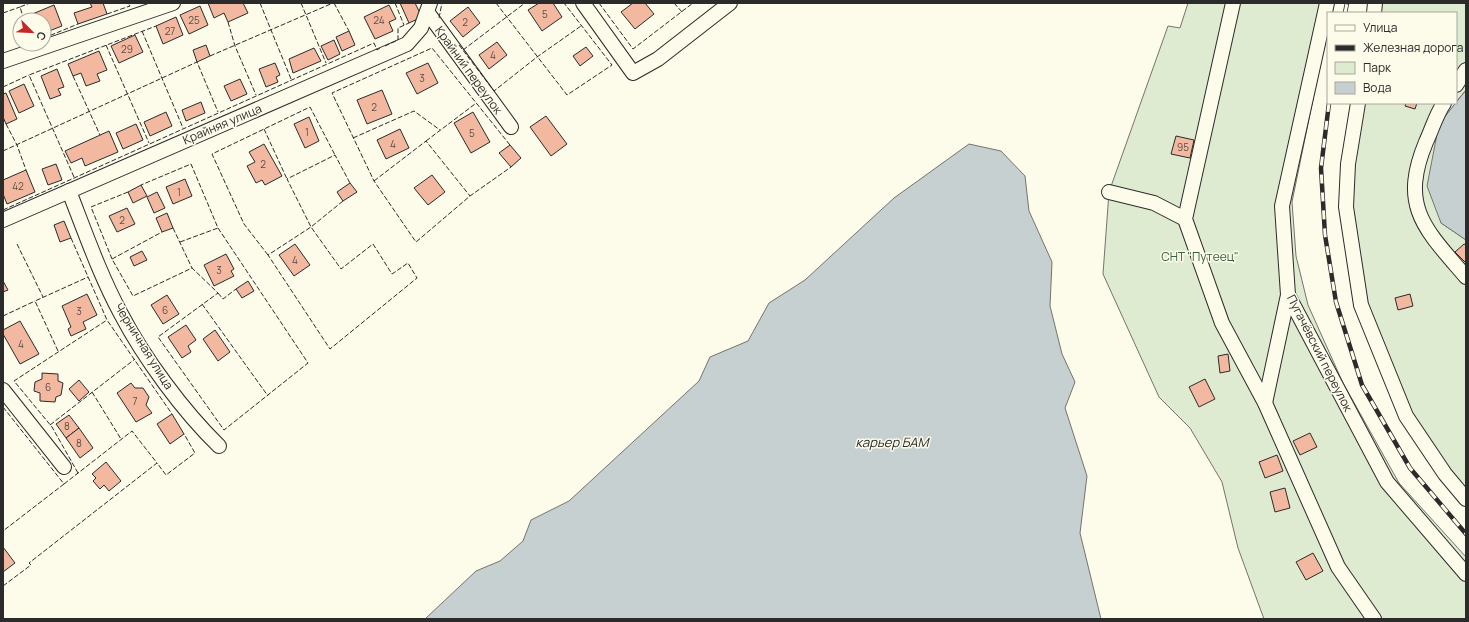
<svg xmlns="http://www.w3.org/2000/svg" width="1469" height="622" font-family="Manrope,sans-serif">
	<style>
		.green { fill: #deebd1; stroke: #74746e }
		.water { fill: #c7d0d0; stroke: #74746e }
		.building { fill: #f2b8a0; stroke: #2b2b2b }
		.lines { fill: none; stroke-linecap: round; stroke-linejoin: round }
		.minor-casing { stroke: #2b2b2b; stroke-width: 16 }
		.minor { stroke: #fdfbea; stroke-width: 14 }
		.rail-casing { stroke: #2b2b2b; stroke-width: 4.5 }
		.rail { stroke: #fdfbea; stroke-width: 3; stroke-dasharray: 9; stroke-linecap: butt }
		.fence { stroke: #2b2b2b; stroke-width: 1; stroke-dasharray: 5 2; stroke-linecap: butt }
		.labels { text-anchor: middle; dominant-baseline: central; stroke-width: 3; stroke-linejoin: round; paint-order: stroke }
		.number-label { font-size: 10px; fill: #5d4e48 }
		.street-label { font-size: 12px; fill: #2b2b2b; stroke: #fdfbea }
		.park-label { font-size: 12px; fill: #34623c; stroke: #fdfbea }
		.water-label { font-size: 13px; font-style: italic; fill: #2b2b2b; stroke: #fdfbea }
	</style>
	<rect width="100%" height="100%" fill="#fdfbea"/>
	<g class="green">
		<polygon points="1188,3 1334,3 1321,60 1292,202 1296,256 1308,305 1343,383 1399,483 1466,557 1466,619 1264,619 1238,548 1222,482 1190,428 1159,397 1103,274 1109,192 1168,26 1180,28"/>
		<polygon points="1381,3 1466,3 1466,90 1456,102 1456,13 1380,13"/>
		<polygon points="1363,103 1456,103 1439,124 1441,223 1466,240 1466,493 1408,409 1365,297 1351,205 1357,136"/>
	</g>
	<g class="water">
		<polygon points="1466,90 1466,240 1441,223 1427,186 1439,124"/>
		<polygon points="969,144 1001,151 1025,176 1029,211 1052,262 1050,306 1062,354 1075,382 1065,408 1087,476 1080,533 1101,619 425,619 476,571 500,561 523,541 531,520 569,501 699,381 710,357 748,341 769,303 805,280 894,198"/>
	</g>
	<g class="building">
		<polygon points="90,3 103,3 107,14 78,24 74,13 92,7"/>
		<polygon points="208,3 243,3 248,13 228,22 224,13 214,18"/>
		<polygon points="400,3 415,3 422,17 409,23"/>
		<polygon points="539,3 553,3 562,17 542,31 528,10"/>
		<polygon points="633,3 645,3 654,14 635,29 621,12"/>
		<polygon points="54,5 62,26 44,33 44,20 32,20 30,15"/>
		<polygon points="389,5 396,19 389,22 393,31 375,39 364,17"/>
		<polygon points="200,6 208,25 189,34 180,15"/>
		<polygon points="468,7 480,23 463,37 450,21"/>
		<polygon points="176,17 183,35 163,44 156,26"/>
		<polygon points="349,31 355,45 342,51 336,37"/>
		<polygon points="135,35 143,52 119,63 111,46"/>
		<polygon points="334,40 340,54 328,60 321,46"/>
		<polygon points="497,42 507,55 489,69 479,55"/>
		<polygon points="206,45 210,56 197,62 193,50"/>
		<polygon points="586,47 593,56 580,66 573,56"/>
		<polygon points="314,48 321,61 293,73 289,59"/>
		<polygon points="99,51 107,70 97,74 100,81 86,86 81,73 73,76 68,64"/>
		<polygon points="275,63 280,75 276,77 278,82 266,87 259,69"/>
		<polygon points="428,63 438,83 417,94 406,73"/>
		<polygon points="57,69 64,87 58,89 61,95 50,99 41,76"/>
		<polygon points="240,79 247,94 231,101 224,86"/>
		<polygon points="24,84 34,106 19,113 9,91"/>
		<polygon points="382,90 392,114 367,124 357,100"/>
		<polygon points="6,93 17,119 6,124 3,117 3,94"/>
		<polygon points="201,102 205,113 186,121 182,110"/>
		<polygon points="1406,103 1417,103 1415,109 1405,106"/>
		<polygon points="166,112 172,126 150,136 144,122"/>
		<polygon points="473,112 490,142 471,153 454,123"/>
		<polygon points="546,116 567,144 551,156 530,127"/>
		<polygon points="309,117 319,141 305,148 294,124"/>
		<polygon points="136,124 143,140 123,149 116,133"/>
		<polygon points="400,129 409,148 386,159 377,140"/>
		<polygon points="109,131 118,152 85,166 82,158 71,163 65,151"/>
		<polygon points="1176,136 1194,140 1190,158 1171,154"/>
		<polygon points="264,144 282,176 265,185 262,180 256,183 247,166 255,162 249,152"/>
		<polygon points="510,145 521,158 511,167 499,153"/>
		<polygon points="56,164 62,180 48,185 42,169"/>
		<polygon points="26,170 35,192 7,204 3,194 3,180"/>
		<polygon points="432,175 445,192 428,205 414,188"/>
		<polygon points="185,179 192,196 173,204 166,187"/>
		<polygon points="350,183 357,192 343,201 337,192"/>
		<polygon points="141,185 147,196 133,203 128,192"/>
		<polygon points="157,192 165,208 154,213 147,197"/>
		<polygon points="127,208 135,224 117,232 109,216"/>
		<polygon points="167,213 173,228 162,232 156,218"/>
		<polygon points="64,221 71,238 60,242 54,225"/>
		<polygon points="295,244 310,265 294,276 279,255"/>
		<polygon points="1464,244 1466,245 1466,263 1455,252"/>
		<polygon points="142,251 147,260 134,266 130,257"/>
		<polygon points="226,254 234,269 231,271 234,276 214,286 204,265"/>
		<polygon points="3,281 8,290 3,292"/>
		<polygon points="248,281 254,291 242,298 236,289"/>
		<polygon points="87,294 97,315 83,322 86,329 71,336 68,329 71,327 62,306"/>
		<polygon points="1410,294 1413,306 1398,310 1395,298"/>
		<polygon points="167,295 179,314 163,324 151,305"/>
		<polygon points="20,321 39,354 20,364 3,334 3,330"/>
		<polygon points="186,325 196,340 188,346 191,352 182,358 168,337"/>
		<polygon points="215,330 230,352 218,361 203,339"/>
		<polygon points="1228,354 1230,371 1220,373 1218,356"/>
		<polygon points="42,373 58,374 58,381 63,383 61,395 56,397 55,402 40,401 40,393 34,391 35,382 42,379"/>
		<polygon points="1205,379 1215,399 1199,407 1189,387"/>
		<polygon points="79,380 89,392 79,401 69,389"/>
		<polygon points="131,383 135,388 143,388 149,397 146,405 152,413 136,422 117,393"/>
		<polygon points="172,414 184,434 170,444 157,424"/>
		<polygon points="69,415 79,428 66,438 56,424"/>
		<polygon points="79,428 93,448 80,458 66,438"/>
		<polygon points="1310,433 1317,447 1300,455 1293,441"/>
		<polygon points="1277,455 1283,471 1265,478 1259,462"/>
		<polygon points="106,462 121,481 109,491 104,485 100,489 93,481 96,478 92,474"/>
		<polygon points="1285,488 1290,508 1275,512 1270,492"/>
		<polygon points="3,547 15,563 3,572"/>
		<polygon points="1313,553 1323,571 1306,580 1296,562"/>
	</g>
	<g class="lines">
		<defs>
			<g id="minor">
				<polyline points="583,3 633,73 658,59 730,3"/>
				<polyline points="1233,3 1185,219 1222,323 1265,403 1338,567 1374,619"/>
				<polyline points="1327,3 1282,206 1288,295 1387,482 1466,574"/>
				<polyline points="428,13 511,127"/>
				<polyline points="1374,13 1375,3"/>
				<polyline points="3,61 173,3"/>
				<polyline points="1456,85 1466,70"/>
				<polyline points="1358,103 1348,164 1346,207 1361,305 1406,416 1445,474 1466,499"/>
				<path d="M1444,103C1436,115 1432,129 1426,142C1399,207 1425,229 1466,277"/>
				<path d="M69,191C85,232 100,275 121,314C144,358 183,411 219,446"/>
				<polyline points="1109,192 1154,203 1185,219"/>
				<polyline points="3,220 407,44 421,28 430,3"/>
				<polyline points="3,390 64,467"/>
				<polyline points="1265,403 1288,295"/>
			</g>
		</defs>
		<use href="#minor" class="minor-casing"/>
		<use href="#minor" class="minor"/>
		<defs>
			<g id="rail">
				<polyline points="1345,13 1347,3"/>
				<polyline points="1329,103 1321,168 1325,235 1336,302 1362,385 1410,468 1466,534"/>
			</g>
		</defs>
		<use href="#rail" class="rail-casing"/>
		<use href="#rail" class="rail"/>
		<g class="fence">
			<polyline points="260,3 291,79"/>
			<polyline points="301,3 326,63"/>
			<polyline points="334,3 349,31"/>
			<polyline points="395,3 404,25"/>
			<polyline points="496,3 567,95 612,65 564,3"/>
			<polyline points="599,3 633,49 693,3"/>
			<polyline points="674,3 682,12"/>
			<polyline points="3,13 20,7"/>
			<polyline points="107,14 130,6 128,3"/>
			<polyline points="439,18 442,3"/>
			<polyline points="24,20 20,7 30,3"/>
			<polyline points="228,22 235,46 256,95"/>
			<polyline points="142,31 183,128"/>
			<polyline points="44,38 78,24"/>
			<polyline points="106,45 149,143"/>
			<polyline points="459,45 494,91 537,57 581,26"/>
			<polyline points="385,46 398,40 398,28 409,23"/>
			<polyline points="463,50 525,3"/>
			<polyline points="210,56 333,3"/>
			<polyline points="73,76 100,135"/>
			<polyline points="3,87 29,75"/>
			<polyline points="6,124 17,145 26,170"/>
			<polyline points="264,129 287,179"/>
			<polyline points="353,138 414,111 440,130"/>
			<polyline points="426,141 475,104"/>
			<polyline points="510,145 432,48 332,93 374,181 416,242 470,196 511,167"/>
			<polyline points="3,151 197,62 218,112"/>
			<polyline points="74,177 29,75 156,26"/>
			<polyline points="374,181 426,141 470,196"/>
			<polyline points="128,192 91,207 112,259 133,296 192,268 218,293 158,337 224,430 308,363 218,228 191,164 141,185"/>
			<polyline points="343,201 311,227 268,255 330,349 417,278 408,263 392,274 373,244 341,269 311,227 287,179 335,155 350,183"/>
			<polyline points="3,210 374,43 377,50 380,48"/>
			<polyline points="173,228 192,268"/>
			<polyline points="71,238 107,320 172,414"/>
			<polyline points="180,242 218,228"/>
			<polyline points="17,244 43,297"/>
			<polyline points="268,255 244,224 212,154 310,107 335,155"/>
			<polyline points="112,259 162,232"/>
			<polyline points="218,293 223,299 236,289"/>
			<polyline points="202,304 268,396"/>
			<polyline points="3,316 35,301"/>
			<polyline points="58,351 35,301 88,277"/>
			<polyline points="92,392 121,439"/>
			<polyline points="3,407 64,484 3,531"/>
			<polyline points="50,425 135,359"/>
			<polyline points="78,473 52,427 14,381 107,320"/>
			<polyline points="64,484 132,431 157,463"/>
			<polyline points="3,586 31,565 29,563 157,463 166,475 195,453 184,434"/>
		</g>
	</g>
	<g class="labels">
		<g class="number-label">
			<text x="545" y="14">5</text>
			<text x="194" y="20">25</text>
			<text x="379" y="20">24</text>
			<text x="465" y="22">2</text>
			<text x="170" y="31">27</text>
			<text x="127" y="49">29</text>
			<text x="493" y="55">4</text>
			<text x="422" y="78">3</text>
			<text x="374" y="107">2</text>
			<text x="307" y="132">1</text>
			<text x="472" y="133">5</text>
			<text x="393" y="144">4</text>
			<text x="1183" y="147">95</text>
			<text x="263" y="164">2</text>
			<text x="18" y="186">42</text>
			<text x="179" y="192">1</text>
			<text x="122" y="220">2</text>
			<text x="295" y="260">4</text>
			<text x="219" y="270">3</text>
			<text x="165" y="310">6</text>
			<text x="79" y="311">3</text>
			<text x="21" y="344">4</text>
			<text x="48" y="387">6</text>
			<text x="135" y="401">7</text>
			<text x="67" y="426">8</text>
			<text x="79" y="443">8</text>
		</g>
		<g class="street-label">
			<text transform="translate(469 70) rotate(54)">Крайний переулок</text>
			<text transform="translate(222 124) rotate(-23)">Крайняя улица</text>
			<text transform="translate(144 346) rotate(58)">Черничная улица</text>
			<text transform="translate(1320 353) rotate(63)">Пугачёвский переулок</text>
		</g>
		<g class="park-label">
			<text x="1200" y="256">СНТ "Путеец"</text>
		</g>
		<g class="water-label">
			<text x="892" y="442">карьер БАМ</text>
		</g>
	</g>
	<rect width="1469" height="622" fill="none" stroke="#2b2b2b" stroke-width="8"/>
	<rect x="1327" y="12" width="130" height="92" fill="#fdfbea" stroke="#a9a89e"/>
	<rect x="1335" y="25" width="20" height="6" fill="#fdfbea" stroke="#a9a89e"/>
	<text x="1363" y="32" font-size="12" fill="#2b2b2b">Улица</text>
	<rect x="1335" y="45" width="20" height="6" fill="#2b2b2b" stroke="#a9a89e"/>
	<text x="1363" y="52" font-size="12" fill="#2b2b2b">Железная дорога</text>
	<rect x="1335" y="62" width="20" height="12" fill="#deebd1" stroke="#a9a89e"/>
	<text x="1363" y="72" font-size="12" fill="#2b2b2b">Парк</text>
	<rect x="1335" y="82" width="20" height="12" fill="#c7d0d0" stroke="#a9a89e"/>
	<text x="1363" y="92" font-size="12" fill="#2b2b2b">Вода</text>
	<g transform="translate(32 32) rotate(114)"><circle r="19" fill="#fdfbea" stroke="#a9a89e"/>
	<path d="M0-3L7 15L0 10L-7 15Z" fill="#c62828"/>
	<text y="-6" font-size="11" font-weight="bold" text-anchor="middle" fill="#2b2b2b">С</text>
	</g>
</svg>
